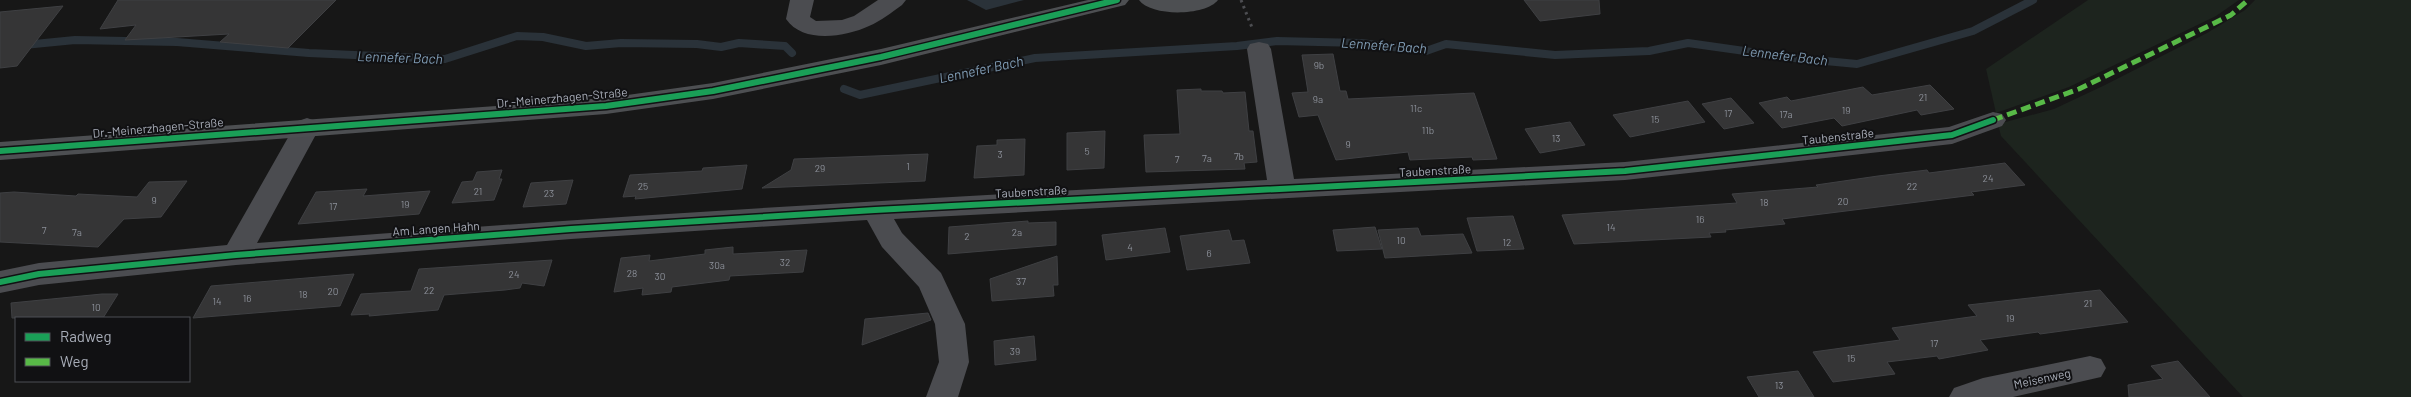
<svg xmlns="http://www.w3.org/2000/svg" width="2411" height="397" font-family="Barlow,sans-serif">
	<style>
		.green { fill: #1d241e }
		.water { fill: #2a3239 }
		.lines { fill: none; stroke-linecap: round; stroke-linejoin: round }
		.stream { stroke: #2a3239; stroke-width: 8 }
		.building { fill: #353536; stroke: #3f4043 }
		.path { stroke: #4d4e52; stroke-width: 3; stroke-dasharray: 2.5 4; stroke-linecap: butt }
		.minor { fill: #4b4c50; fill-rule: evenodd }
		.major { fill: #4d4f52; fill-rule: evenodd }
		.quiet { stroke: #58b947; stroke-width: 5; stroke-dasharray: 10 5; stroke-linecap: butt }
		.cycleway-casing { stroke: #111113; stroke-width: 9 }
		.cycleway { stroke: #1a9f57; stroke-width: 6 }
		.labels { text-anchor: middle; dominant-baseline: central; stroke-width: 4; stroke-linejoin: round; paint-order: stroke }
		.number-label { font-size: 10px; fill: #8b8f98 }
		.street-label { font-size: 12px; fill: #a8adb8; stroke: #111113 }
		.water-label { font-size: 14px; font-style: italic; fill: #7f9bb3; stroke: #111113 }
	</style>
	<rect width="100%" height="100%" fill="#171717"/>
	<g class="green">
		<polygon points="2088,0 2239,0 2216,16 2069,87 1996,113 1986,69"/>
		<polygon points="2255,0 2411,0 2411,397 2243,397 2001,136 1998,124 2054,109 2105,85 2207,33 2245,10"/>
	</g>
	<polygon class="water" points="967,0 1024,0 986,10"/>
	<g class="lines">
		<g class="stream">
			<polyline points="24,45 75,40 177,42 309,53 445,59 517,36 543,37 586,46 621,43 697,44 721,47 739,43 785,46 792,53"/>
			<polyline points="844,89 860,95 1035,58 1237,46 1277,41 1361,43 1426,51 1446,44 1555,55 1649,51 1688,43 1794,58 1857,64 1973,31 2033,0"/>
		</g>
	</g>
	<g class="building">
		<polygon points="118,0 336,0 288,48 220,42 229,34 125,40 136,25 100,29"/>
		<polygon points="1524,0 1599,0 1600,14 1540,21"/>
		<polygon points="63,6 17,66 0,68 0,12"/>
		<polygon points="1333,54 1340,91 1346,91 1348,99 1474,93 1497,159 1473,160 1472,157 1410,160 1408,152 1336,160 1318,115 1299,117 1292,93 1308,92 1302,55"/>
		<polygon points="1930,85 1954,109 1921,115 1917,110 1842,126 1834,118 1782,128 1759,103 1787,97 1791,101 1863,87 1872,95"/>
		<polygon points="1201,89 1201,91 1222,91 1223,93 1245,92 1249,131 1253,131 1257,162 1244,163 1245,169 1146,172 1144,135 1180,134 1177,90"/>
		<polygon points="1731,98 1754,123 1724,129 1702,104"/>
		<polygon points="1688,101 1705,122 1630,137 1613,115"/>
		<polygon points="1570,122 1585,145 1540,153 1525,129"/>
		<polygon points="1105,131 1104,168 1067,170 1067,133"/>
		<polygon points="1025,139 1024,175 974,178 977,146 997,145 997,140"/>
		<polygon points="928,154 925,181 762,188 791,170 794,159"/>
		<polygon points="2005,163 2025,185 1971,192 1974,195 1782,219 1785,224 1725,230 1726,232 1709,233 1711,237 1574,244 1562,215 1737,203 1732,194 1818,187 1816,185 1878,176 1927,170 1929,173"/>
		<polygon points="747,165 742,189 635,199 636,196 623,197 630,175 702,171 703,168"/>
		<polygon points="502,170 499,179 502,179 494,200 452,203 462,182 473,181 477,172"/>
		<polygon points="573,180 566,204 523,207 531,183"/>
		<polygon points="187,181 161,217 124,219 98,247 0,242 0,193 14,192 76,196 78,194 137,197 149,182"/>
		<polygon points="367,189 363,196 430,191 419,214 298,224 316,192"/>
		<polygon points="1513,216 1524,249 1477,251 1467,218"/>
		<polygon points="1028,221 1028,223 1056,222 1056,245 948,254 949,227"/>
		<polygon points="1375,227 1382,249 1337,251 1333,230"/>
		<polygon points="1165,228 1170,252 1106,260 1102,235"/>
		<polygon points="1418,228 1421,236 1463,234 1472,253 1385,258 1378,230"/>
		<polygon points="1229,230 1232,241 1244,240 1250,263 1187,270 1180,236"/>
		<polygon points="733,247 733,254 807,250 803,272 730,276 729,280 672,287 671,292 642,295 643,288 614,292 621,258 650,255 649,261 705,254 705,250"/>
		<polygon points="1057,256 1058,285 1053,285 1054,296 992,301 990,279"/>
		<polygon points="552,260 544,286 522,283 520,288 505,290 444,295 438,310 369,316 370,314 351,315 361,294 411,291 419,269"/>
		<polygon points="354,274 340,306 193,318 211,286"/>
		<polygon points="2100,290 2128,322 2040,334 2038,332 1980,340 1988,350 1939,359 1937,356 1887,362 1895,374 1833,382 1813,352 1900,340 1892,328 1977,316 1968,305"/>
		<polygon points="102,294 118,294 103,318 12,318 11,303"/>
		<polygon points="928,313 931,320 862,345 865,319"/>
		<polygon points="1034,336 1036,360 995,365 994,341"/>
		<polygon points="2178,361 2210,397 2129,397 2128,385 2163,379 2151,366"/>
		<polygon points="1798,371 1814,397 1759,397 1747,377"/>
	</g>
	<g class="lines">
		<polyline class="path" points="1241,0 1253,30"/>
		<g class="minor">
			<path d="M790,0H814L810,17L816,21L842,20L854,16L878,0H906L902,5C892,12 881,21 869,26C845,37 803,44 786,19Z"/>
			<path d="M1259,42L1268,44L1271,49L1294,179L1625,162L1949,127L1993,112L2002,114L2006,120L2002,126L1952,144L1625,180L894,219L902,233L941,273L965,324L969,362L958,397H926L939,362L935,324L919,287L882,247L867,220L571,239L236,265L39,285L0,293V271L39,263L227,245L294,127L298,121L307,118L316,121L320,127L257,243C593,217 930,197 1267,180L1247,49L1250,44Z"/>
			<polygon points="2090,356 2101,359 2106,368 2101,377 2013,397 1949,397 1954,388 1983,378"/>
		</g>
		<g class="major">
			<polygon points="1088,0 1129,0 1125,5 881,65 713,99 606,114 0,160 0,142 606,98 713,83 881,49"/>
			<path d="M1139,0H1218C1206,16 1151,17 1139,0Z"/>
		</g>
		<polyline class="quiet" points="1993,120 2079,89 2231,15 2248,0"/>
		<defs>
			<g id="cycleway">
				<polyline points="0,151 606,106 713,91 881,57 1117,0"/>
				<polyline points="0,282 39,274 236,255 571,229 875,210 1625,171 1952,135 1993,120"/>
			</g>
		</defs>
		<use href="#cycleway" class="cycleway-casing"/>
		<use href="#cycleway" class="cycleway"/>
	</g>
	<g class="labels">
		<g class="number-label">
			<text x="1319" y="65">9b</text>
			<text x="1923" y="97">21</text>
			<text x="1318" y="99">9a</text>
			<text x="1416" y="108">11c</text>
			<text x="1846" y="110">19</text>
			<text x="1728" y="113">17</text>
			<text x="1786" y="114">17a</text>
			<text x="1655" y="119">15</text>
			<text x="1428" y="130">11b</text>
			<text x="1556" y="138">13</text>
			<text x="1348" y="144">9</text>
			<text x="1087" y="151">5</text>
			<text x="1000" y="154">3</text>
			<text x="1239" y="156">7b</text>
			<text x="1207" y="158">7a</text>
			<text x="1177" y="159">7</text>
			<text x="908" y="166">1</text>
			<text x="820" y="168">29</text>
			<text x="1988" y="178">24</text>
			<text x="643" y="186">25</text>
			<text x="1912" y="186">22</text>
			<text x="478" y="191">21</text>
			<text x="549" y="193">23</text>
			<text x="154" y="200">9</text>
			<text x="1843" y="201">20</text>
			<text x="1764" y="202">18</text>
			<text x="405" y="204">19</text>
			<text x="333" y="206">17</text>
			<text x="1700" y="219">16</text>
			<text x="1611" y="227">14</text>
			<text x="44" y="230">7</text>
			<text x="77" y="232">7a</text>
			<text x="1017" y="232">2a</text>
			<text x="967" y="236">2</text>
			<text x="1401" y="240">10</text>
			<text x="1507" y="242">12</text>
			<text x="1130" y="247">4</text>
			<text x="1209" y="253">6</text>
			<text x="785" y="262">32</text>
			<text x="717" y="265">30a</text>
			<text x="632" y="273">28</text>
			<text x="514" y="274">24</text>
			<text x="660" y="276">30</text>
			<text x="1021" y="281">37</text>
			<text x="429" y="290">22</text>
			<text x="333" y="291">20</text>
			<text x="303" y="294">18</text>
			<text x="247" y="298">16</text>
			<text x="217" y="301">14</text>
			<text x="2088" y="303">21</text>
			<text x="96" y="307">10</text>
			<text x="2010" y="318">19</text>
			<text x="1934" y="343">17</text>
			<text x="1015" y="351">39</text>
			<text x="1851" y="358">15</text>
			<text x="1779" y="385">13</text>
		</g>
		<g class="street-label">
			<text transform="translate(562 97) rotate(-5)">Dr.-Meinerzhagen-Straße</text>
			<text transform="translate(158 127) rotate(-5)">Dr.-Meinerzhagen-Straße</text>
			<text transform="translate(1838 136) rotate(-6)">Taubenstraße</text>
			<text transform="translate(1435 170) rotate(-3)">Taubenstraße</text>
			<text transform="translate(1031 191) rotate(-3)">Taubenstraße</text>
			<text transform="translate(436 228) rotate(-4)">Am Langen Hahn</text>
			<text transform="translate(2042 378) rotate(-12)">Meisenweg</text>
		</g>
		<g class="water-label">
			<text transform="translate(1384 45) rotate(4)">Lennefer Bach</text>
			<text transform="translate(1785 55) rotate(7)">Lennefer Bach</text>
			<text transform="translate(400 57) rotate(2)">Lennefer Bach</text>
			<text transform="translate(981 69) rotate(-12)">Lennefer Bach</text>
		</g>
	</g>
	<rect x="15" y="317" width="175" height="65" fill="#111113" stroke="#4d4f55"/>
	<rect x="25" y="333" width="25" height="8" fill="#1a9f57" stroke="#4d4f55"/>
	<text x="60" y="342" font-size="15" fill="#a8adb8">Radweg</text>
	<rect x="25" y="358" width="25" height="8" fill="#58b947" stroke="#4d4f55"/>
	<text x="60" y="367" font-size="15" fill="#a8adb8">Weg</text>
</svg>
